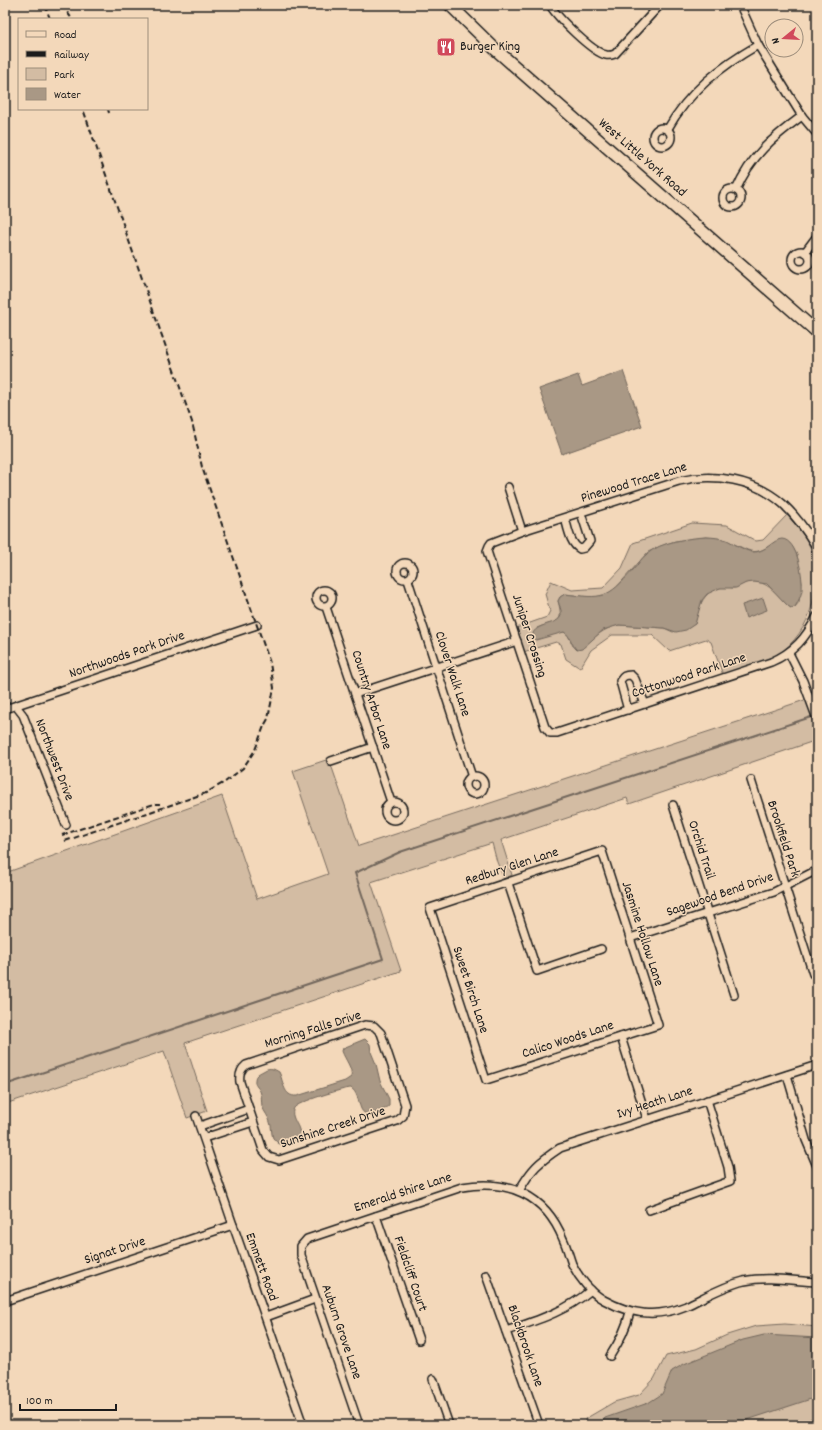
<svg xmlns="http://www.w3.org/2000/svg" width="822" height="1430" font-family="Dekko,sans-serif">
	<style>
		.green { fill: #d3bca3; stroke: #786c60; fill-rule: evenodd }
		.water { fill: #a99885; stroke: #71665b }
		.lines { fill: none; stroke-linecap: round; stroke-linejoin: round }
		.stream { stroke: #71665b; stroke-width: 2 }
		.minor-casing { stroke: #1c1c1c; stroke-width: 10 }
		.secondary-casing { stroke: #1c1c1c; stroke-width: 14 }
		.minor { stroke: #f3d8ba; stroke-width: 7 }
		.secondary { stroke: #f3d8ba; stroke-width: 11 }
		.rail { stroke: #1c1c1c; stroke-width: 2; stroke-dasharray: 6 3; stroke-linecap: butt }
		.labels { text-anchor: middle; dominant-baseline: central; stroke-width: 3; stroke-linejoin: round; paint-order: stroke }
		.poi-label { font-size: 14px; fill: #1c1c1c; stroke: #f3d8ba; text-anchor: start }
		.street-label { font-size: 14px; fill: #1c1c1c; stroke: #f3d8ba }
	</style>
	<rect width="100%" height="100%" fill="#f3d8ba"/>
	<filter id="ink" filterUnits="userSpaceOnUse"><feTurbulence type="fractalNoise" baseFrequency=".025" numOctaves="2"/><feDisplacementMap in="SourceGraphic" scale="8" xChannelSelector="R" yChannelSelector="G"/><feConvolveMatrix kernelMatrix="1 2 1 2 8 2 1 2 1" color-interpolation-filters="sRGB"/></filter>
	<g filter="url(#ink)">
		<g class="green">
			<path d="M787,515C796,525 805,535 810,547C822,587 813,631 777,655C761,665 741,669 723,675L711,642L706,639L669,651L652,635H612L591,650L580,668L566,659L561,644L556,642L523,652L516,628L547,617L550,611L545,594L551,581L572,590L603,588L622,568L633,543L692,523L727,525L756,541L763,540ZM706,537C713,538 721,538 727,541C753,551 752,559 778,540L792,546L797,555L802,583L799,602L795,607L791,608L788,606C776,593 765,577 745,583C741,584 738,587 734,588C731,588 728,587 725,587C703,589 699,606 695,624L673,632L664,628L619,625C603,628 594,638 582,648L573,646L568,635L564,632H559L537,628C555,620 565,626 558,601L560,597L565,594L589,597L604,596L615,589L648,552L661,546L675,541Z"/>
			<polygon points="817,696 817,740 629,804 627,798 501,840 512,875 504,879 497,862 492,843 371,882 401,971 185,1043 207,1111 187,1118 164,1051 5,1104 5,873 222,796 257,899 328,874 293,771 329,759 359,846"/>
			<polygon points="785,1324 817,1327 817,1417 791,1425 588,1425 585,1419 614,1402 639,1395 654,1379 666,1356 696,1349 727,1335 756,1326"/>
		</g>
		<g class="water">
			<polygon points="623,371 642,426 562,454 539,389 578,375 582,386"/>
			<path d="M706,537C713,537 720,538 727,540C735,544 743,550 752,552C766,553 773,539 782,539C798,540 803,578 802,590C801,597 798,601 795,607L791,608L788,606L767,584L754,582L746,583L736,588H720L707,594L702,600L695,624L686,630L676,632L664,628L619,625L603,630L582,649L577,650C571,645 571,636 564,632L536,640L534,639L533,633C539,622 561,625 561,614C562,610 559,605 558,601L560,597L565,594C603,599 607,599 633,570C638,565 641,558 647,554C660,542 688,538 706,537Z"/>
			<polygon points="763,598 767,610 746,618 742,605"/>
			<path d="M365,1039L370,1044L371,1052L376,1064L380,1081L389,1099V1106C384,1110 380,1111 374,1113C355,1119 363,1096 351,1088C344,1088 297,1102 294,1108C287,1120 311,1132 292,1142C288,1144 284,1145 280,1144C277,1143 275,1140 273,1138C271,1133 272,1127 270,1122C269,1117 264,1112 262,1106C261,1101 262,1095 260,1091C258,1087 254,1085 255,1080C255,1074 260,1073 265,1070C270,1067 274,1069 279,1072C284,1082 283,1097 297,1096L345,1081L351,1077C353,1068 345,1060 342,1051L343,1048Z"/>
			<polygon points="764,1335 817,1338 817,1397 732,1425 600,1425 605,1418 648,1403 662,1394 672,1371 684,1364 743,1340"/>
		</g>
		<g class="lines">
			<polyline class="stream" points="5,1085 383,959 355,873 400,852 814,716"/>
			<defs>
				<g id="minor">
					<path d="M550,5C557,17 592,52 606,55C609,56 612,55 615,54L660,5"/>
					<polyline points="740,5 758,45 802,116 817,134"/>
					<circle cx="662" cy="137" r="9"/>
					<path d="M667,130C689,91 720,67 758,45"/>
					<circle cx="732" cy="198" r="9"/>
					<path d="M736,190C751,156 772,138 802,116"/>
					<circle cx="801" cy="260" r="9"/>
					<polyline points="805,252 817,236"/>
					<polyline points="508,487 522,531"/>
					<path d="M565,518C568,528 570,544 580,549L584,548L590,541L581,513"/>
					<path d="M817,550L815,545C806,530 796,516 783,504C755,479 714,473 679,481L522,531L491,543L489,546L487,551L545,727L550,733H557L771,662C794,652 806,638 817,616"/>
					<circle cx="405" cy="571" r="8"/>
					<polyline points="408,580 472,777"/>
					<circle cx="324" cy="598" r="8"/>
					<polyline points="326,607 391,802"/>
					<polyline points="789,653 803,681 817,719"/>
					<polyline points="355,694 517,641"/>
					<polyline points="16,706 23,715 66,825"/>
					<polyline points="5,709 257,625"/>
					<path d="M628,710L620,681C623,676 625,675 631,675L635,679L645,704"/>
					<polyline points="331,761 373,747"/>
					<circle cx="475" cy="785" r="9"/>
					<polyline points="751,780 813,974 817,973"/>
					<circle cx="394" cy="811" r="9"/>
					<polyline points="673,805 734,995"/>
					<polygon points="602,851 658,1025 486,1080 430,908"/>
					<polyline points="508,883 537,971 601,949"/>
					<polyline points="630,938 774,892 817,870"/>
					<path d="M365,1025L374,1026L381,1033L405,1105L403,1116L397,1121L279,1160L269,1157L263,1150L240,1082C239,1075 240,1070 246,1065Z"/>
					<polyline points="621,1037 647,1119"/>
					<polyline points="787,1075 806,1140 817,1166"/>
					<polyline points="196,1116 233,1225 303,1425"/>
					<polyline points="200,1126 249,1109"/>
					<polyline points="204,1138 253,1122"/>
					<path d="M519,1191C531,1169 539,1162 560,1148L817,1065"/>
					<polyline points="649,1210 730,1181 728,1167 707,1100"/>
					<polyline points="376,1216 419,1340"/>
					<polyline points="486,1275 539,1425"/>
					<polyline points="5,1301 233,1225"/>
					<polyline points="266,1317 315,1299"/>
					<path d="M506,1331C538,1320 565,1312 591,1290"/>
					<path d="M610,1356C620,1341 626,1329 630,1312"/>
					<polyline points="433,1379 449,1425"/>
					<path d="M359,1425L301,1255V1246L307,1239L462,1187C507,1179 545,1194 563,1239C567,1247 569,1256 572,1264C579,1278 591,1293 604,1300C631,1315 657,1318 686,1306C705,1297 723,1286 744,1281C768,1276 793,1281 817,1282"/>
				</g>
				<polyline id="secondary" points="450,5 495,49 817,332"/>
			</defs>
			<use href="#minor" class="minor-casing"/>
			<use href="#secondary" class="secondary-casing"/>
			<use href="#minor" class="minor"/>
			<use href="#secondary" class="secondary"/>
			<g class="rail">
				<polyline points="45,5 50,19"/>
				<polyline points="62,5 72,19"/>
				<polyline points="108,109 109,113"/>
				<polyline points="62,835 154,804 160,804"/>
				<polyline points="65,841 206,793 225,782 243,768 255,750 264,726 268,719 274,688 270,663 202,467 192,422 83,109"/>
			</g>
		</g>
	</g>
	<defs>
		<symbol id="restaurant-square" viewBox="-11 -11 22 22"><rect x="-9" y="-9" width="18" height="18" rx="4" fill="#d1495b" stroke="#f3d8ba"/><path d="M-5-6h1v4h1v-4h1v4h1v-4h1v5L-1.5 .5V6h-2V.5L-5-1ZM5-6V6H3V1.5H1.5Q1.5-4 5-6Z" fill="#fff"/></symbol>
	</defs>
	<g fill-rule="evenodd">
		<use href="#restaurant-square" x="435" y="36" width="22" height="22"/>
	</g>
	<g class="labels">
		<g class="poi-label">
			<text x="460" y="47">Burger King</text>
		</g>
		<g class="street-label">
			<text transform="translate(642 158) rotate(41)">West Little York Road</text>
			<text transform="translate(634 483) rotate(-17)">Pinewood Trace Lane</text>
			<text transform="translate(529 636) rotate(72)">Juniper Crossing</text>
			<text transform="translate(127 655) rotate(-19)">Northwoods Park Drive</text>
			<text transform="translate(452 674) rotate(72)">Clover Walk Lane</text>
			<text transform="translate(689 676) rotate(-18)">Cottonwood Park Lane</text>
			<text transform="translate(371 700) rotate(72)">Country Arbor Lane</text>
			<text transform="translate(54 760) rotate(69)">Northwest Drive</text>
			<text transform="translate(783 839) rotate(72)">Brookfield Park</text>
			<text transform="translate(701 850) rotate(72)">Orchid Trail</text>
			<text transform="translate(512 867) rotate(-18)">Redbury Glen Lane</text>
			<text transform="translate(720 895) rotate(-19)">Sagewood Bend Drive</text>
			<text transform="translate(642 934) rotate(72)">Jasmine Hollow Lane</text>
			<text transform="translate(470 990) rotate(72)">Sweet Birch Lane</text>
			<text transform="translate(313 1030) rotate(-17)">Morning Falls Drive</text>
			<text transform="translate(568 1040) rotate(-18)">Calico Woods Lane</text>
			<text transform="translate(655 1103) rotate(-18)">Ivy Heath Lane</text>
			<text transform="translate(333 1128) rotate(-18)">Sunshine Creek Drive</text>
			<text transform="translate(403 1193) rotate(-18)">Emerald Shire Lane</text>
			<text transform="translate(115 1251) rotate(-18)">Signat Drive</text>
			<text transform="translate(261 1267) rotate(70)">Emmett Road</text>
			<text transform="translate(410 1274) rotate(71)">Fieldcliff Court</text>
			<text transform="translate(341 1332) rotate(71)">Auburn Grove Lane</text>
			<text transform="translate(525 1346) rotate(71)">Blackbrook Lane</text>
		</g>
	</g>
	<rect width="822" height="1430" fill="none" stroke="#f3d8ba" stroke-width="20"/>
	<rect x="10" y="10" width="802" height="1410" fill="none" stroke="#1c1c1c" stroke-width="1.5" filter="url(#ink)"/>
	<rect x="18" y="18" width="130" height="92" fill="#f3d8ba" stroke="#9d8d7b"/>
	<rect x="26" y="31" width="20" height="6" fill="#f3d8ba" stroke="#9d8d7b"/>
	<text x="54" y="38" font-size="12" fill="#1c1c1c">Road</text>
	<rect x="26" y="51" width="20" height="6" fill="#1c1c1c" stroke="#9d8d7b"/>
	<text x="54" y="58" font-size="12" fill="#1c1c1c">Railway</text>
	<rect x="26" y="68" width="20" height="12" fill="#d3bca3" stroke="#9d8d7b"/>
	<text x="54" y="78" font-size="12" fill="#1c1c1c">Park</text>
	<rect x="26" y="88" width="20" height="12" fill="#a99885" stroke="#9d8d7b"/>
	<text x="54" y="98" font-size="12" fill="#1c1c1c">Water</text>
	<g transform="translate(784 38) rotate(252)"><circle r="19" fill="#f3d8ba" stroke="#9d8d7b"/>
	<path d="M0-3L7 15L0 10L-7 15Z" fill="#d1495b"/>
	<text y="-6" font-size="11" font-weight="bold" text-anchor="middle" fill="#1c1c1c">N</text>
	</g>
	<path d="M20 1404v6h96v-6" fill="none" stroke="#1c1c1c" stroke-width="2"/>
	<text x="26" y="1404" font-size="12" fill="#1c1c1c" stroke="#f3d8ba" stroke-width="3" paint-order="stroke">100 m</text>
</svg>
